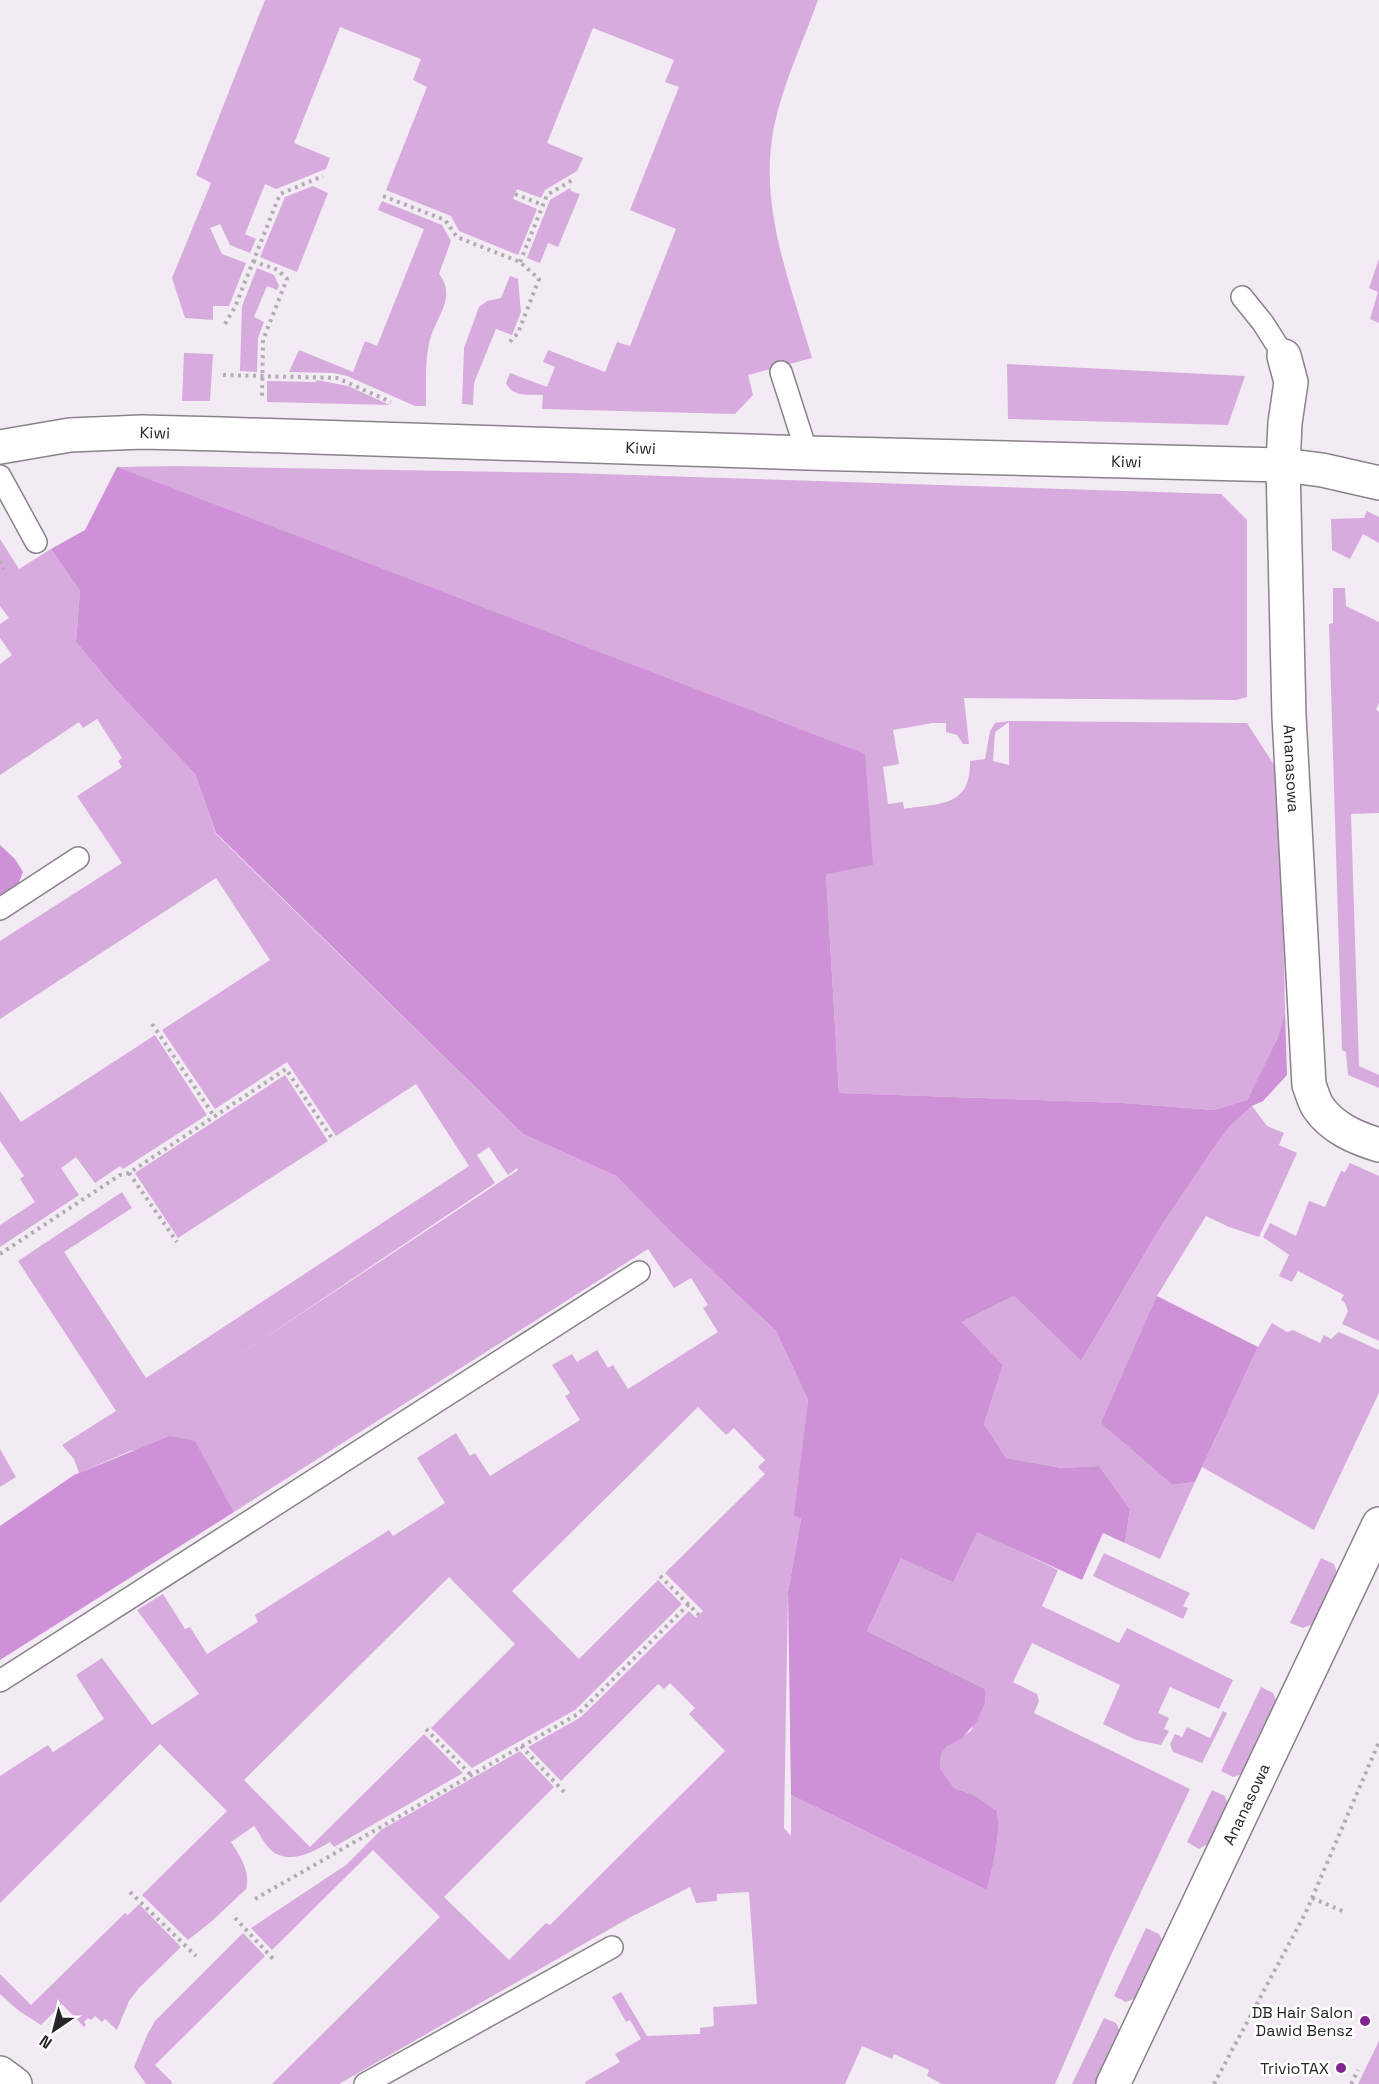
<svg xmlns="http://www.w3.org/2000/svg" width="1379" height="2084" font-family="'Space Grotesk',sans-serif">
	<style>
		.green { fill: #d8abde; fill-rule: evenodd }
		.forest { fill: #ce90d6 }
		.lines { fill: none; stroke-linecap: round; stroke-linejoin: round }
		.lane-casing { stroke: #89828a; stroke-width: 24 }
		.street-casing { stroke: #89828a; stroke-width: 36 }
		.path { stroke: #b3acb3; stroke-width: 4; stroke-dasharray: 3 4.5; stroke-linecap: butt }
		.lane { stroke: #fff; stroke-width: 21 }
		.street { stroke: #fff; stroke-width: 33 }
		.poi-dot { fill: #81238e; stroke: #fff; stroke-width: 2 }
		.labels { text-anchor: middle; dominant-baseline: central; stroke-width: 5; stroke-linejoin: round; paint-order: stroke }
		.street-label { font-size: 16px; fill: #282528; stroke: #fff }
		.poi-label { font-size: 16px; fill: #282528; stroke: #fff; text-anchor: end }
	</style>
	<rect width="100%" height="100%" fill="#f3ebf4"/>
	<g class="green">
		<path d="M265,0H818C802,45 779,92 772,139C761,214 792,288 812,358L748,375L753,395L735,414L542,409L543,395C529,394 513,398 506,383L510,373L547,387L555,367L543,362L548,350L605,372L617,342L630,346L676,229L630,210L679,87L665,82L674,60L593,28L547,143L583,158L577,171L545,190L541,198L517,189L513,199L537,209L518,255L459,231L451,216L386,190L427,87L413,80L421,59L340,27L294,143L330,158L326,169L276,189L265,184L245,234L256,239L250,253L230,245L220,224L210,228L222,254L246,263L229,306H213V320L185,318L172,278L211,183L196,175Z"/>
		<polygon points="313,186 328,193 297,272 260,257 285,197"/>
		<polygon points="570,188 571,191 580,194 558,247 548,243 540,263 527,258 550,200"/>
		<path d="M382,201L442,225L451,241L439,274C458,298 434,318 429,344C425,361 426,387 426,406H415L347,376L333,373L289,372L299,350L353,372L365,341L377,346L424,229L378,210Z"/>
		<polygon points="1379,259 1379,323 1370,319 1378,292 1369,288"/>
		<polygon points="257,268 274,275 279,286 277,290 267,286 254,317 264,322 258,338 257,372 240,371 242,306"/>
		<polygon points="510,276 518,279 521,312 512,335 496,329 474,383 473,405 462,404 464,348 479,307 487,301 501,298"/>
		<polygon points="184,353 213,354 210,401 182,401"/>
		<polygon points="1007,364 1245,376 1228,425 1008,419"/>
		<polygon points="317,380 348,386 390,405 267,402 267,381 315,382"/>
		<path d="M176,466L571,473L1221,494L1247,520V697L1236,700L964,698L969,744H963L957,735L946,732V723H933L893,730L899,764L883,767L888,804L903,802L904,809C939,803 971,808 970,761L985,759L990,731L995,723L1009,721L1247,723L1280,774L1285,1012L1278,1037L1247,1100L1214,1110L1123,1103L839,1093L826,873L117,467ZM1009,722V765L993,761L995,732Z"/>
		<polygon points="1367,511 1379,517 1379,543 1363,534 1350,559 1332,550 1331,519 1364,518"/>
		<path d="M0,539L19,569L51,549L80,591L76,642L115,689L195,774L216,834L523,1134L616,1176L672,1233L776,1331L808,1400L795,1514L801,1519L788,1592L784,1828L791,1836V1795L987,1890C993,1864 1001,1837 997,1811L974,1795L954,1788L940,1768L941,1755L946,1747L971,1731L985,1689L867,1631L901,1558L977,1531L1058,1570L1042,1606L1119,1643L1127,1628L1233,1680L1219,1709L1170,1687L1158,1713L1169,1718L1164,1729L1169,1731L1161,1745L1136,1740L1103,1724L1120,1685L1032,1643L1013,1682L1037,1694L1039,1701L1034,1713L1190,1789L1112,1953L1055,2084H942L927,2076L929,2070L894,2054L892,2059L862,2046L845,2084H586L585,2082L620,2062L615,2054L641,2039L630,2020L626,2022L612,1997L621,1992L647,2036L700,2034V2028L714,2026L713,2007L757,2004L749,1892L717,1894V1901L696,1903L690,1887L629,1918L339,2084H272L440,1917L373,1850L272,1950L251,1928L346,1865L381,1830L520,1751L554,1787L444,1897L509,1960L546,1923L550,1925L725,1751L689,1714L695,1708L670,1683L664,1689L658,1684L561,1781L528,1747L581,1717L689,1611L696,1618L703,1611L665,1573L765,1474L758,1467L765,1460L734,1428L726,1435L698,1407L512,1591L579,1659L658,1580L682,1604L575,1710L472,1768L431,1728L515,1644L449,1577L244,1780L310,1847L424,1734L463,1773L334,1847L330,1842C312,1853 285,1867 268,1847C262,1840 259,1832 254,1826L231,1842C240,1856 251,1872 246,1889L212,1921L188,1940L142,1895L227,1811L160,1744L0,1903V1776L48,1745L53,1752L104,1719L76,1675L102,1658L152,1725L199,1694L137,1610L163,1594L185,1629L190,1627L207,1654L258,1622L255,1615L389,1530L393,1536L445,1503L417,1458L456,1433L470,1456L475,1453L490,1476L580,1420L565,1396L570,1393L552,1365L572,1354L577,1362L597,1350L608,1368L613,1365L628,1389L718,1332L703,1308L708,1305L691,1278L674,1288L648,1249L234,1512L194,1441L130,1451L79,1473L74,1459L62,1445L116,1411L18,1261L122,1192L132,1208L64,1252L146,1378L469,1166L416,1084L336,1136L287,1062L215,1109L162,1030L270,960L216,878L0,1019V941L122,863L77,796L122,767L118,761L122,758L97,719L83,728L79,722L0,775V664L12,655L0,638V624L9,618L0,606ZM489,1147L508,1175L517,1168L518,1170L233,1359L495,1183L477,1155Z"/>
		<polygon points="1333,588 1345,588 1346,606 1379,622 1379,703 1376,709 1379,712 1379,813 1351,814 1359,1066 1379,1075 1379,1088 1348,1075 1346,1052 1342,1050 1329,624 1333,623"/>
		<polygon points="155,1035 207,1115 123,1169 120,1166 95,1183 76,1157 61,1168 79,1195 0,1247 0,1225 35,1202 20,1179 24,1176 0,1141 0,1091 21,1122"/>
		<polygon points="285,1075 328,1141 178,1238 135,1173"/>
		<polygon points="1252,1106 1267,1126 1284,1133 1279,1145 1297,1153 1259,1237 1229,1227 1206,1216 1157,1296 1173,1485 1195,1482 1160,1559 1125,1543 1130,1509 1099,1466 1062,1468 1006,1458 984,1424 1003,1365 962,1322 1014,1296 1081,1361 1161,1226 1213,1149 1229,1127"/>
		<polygon points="1350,1163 1379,1176 1379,1341 1342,1324 1348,1311 1345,1303 1341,1300 1344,1295 1298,1271 1292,1282 1279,1276 1289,1255 1263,1237 1270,1223 1296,1236 1309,1201 1325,1207 1341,1171 1345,1172"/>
		<polygon points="1272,1323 1287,1332 1293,1330 1320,1343 1324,1335 1331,1339 1339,1332 1379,1350 1379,1393 1314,1530 1202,1467 1258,1347"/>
		<polygon points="0,1449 16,1477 0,1487"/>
		<polygon points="1104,1553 1190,1593 1183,1606 1188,1608 1183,1619 1093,1576"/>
		<polygon points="1321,1558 1334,1564 1337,1573 1313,1624 1303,1628 1290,1623"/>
		<polygon points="1261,1687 1273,1693 1277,1702 1242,1774 1233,1777 1221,1771"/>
		<polygon points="1223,1711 1227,1713 1202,1763 1173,1752 1170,1744 1175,1734 1182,1737 1187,1727 1210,1738"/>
		<polygon points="1212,1790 1225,1796 1228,1804 1208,1844 1199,1849 1187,1842"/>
		<polygon points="139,1904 181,1947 139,1988 129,2001 117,2030 105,2019 102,2022 95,2016 91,2020 88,2018 84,2022 86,2025 84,2027 62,2004 41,2025 19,2011 0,1994 0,1974 31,2005 125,1913 128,1915"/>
		<polygon points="1146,1928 1159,1934 1163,1942 1136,1998 1126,2002 1114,1996"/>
		<polygon points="243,1933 265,1956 155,2065 172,2082 171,2084 146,2084 134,2067 147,2035 155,2021"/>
		<polygon points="1104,2018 1116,2023 1120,2032 1095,2084 1072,2084"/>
		<polygon points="1379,2041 1379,2084 1358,2084"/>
	</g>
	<g class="forest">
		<path d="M117,467L865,754L873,865L826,874L839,1093L1123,1103L1214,1110L1247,1100L1278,1037L1285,1012L1287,1075L1263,1101L1252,1106L1229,1127L1213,1149L1161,1226L1081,1361L1014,1296L962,1322L1003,1365L984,1424L1006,1458L1062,1468L1099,1466L1130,1509L1125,1543L1103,1533L1082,1580L977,1532L953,1582L901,1558L867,1631L985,1689V1702L977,1721L961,1739L946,1747L941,1755L940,1768L954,1788L974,1795L997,1811C1001,1837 993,1865 987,1890L791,1795L788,1592L801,1519L794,1515L808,1400L776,1331L672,1233L616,1176L523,1134L216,833L195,774L115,689L76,642L80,591L51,549L85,530Z"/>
		<polygon points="0,845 15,859 23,872 16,890 0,900"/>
		<polygon points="1157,1296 1258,1347 1195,1482 1173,1485 1101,1423"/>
		<polygon points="170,1436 195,1441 234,1512 0,1660 0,1526 74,1475"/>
	</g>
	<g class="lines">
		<defs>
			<g id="lane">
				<polyline points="1242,297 1263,323 1284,356"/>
				<polyline points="781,372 807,453"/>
				<polyline points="0,476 36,542"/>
				<polyline points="0,909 78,858"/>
				<polyline points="0,1681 639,1272"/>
				<polyline points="365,2084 612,1947"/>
			</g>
			<g id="street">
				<path id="s1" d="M1284,356L1291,382L1285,423L1283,465L1289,716L1309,1085C1312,1092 1314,1101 1318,1107C1332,1128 1356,1138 1379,1145"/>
				<path id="s2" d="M0,447L70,435L142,432L221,434L807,453L1283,465L1322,470L1379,483"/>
				<polyline points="0,2073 15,2084"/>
				<path id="s3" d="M1113,2084L1379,1524"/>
			</g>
		</defs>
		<use href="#lane" class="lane-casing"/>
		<use href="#street" class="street-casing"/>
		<g class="path">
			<polyline points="515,194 543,205"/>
			<polyline points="383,196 445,220 457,237 520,262 539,279 518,333 508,344"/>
			<polyline points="253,261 278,270 287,279 263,340 262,400"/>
			<polyline points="520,262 547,195 574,179"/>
			<polyline points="225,324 235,307 280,194 323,176"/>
			<polyline points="223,375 337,378 391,402"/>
			<polyline points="0,561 4,569"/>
			<polyline points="152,1024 214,1116"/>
			<polyline points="129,1173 177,1242"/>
			<polyline points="0,1254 120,1175 129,1173 286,1069 333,1140"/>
			<polyline points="660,1576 699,1615"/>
			<polyline points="426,1729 471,1775"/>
			<polyline points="521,1746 564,1792"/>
			<polyline points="130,1892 196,1956"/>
			<polyline points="1312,1898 1345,1912"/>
			<polyline points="255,1899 578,1714 689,1604"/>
			<polyline points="235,1918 275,1961"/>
			<polyline points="1214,2084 1306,1912 1379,1742"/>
			<polyline points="1351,2084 1358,2070"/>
		</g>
		<use href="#lane" class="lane"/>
		<use href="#street" class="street"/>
	</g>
	<g class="poi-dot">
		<circle cx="1365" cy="2021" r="6"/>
		<circle cx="1341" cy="2068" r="6"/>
	</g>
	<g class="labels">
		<g class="street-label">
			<text stroke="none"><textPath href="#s2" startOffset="156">Kiwi</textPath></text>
			<text stroke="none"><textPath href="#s2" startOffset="642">Kiwi</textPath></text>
			<text stroke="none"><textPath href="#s2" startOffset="1128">Kiwi</textPath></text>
			<text stroke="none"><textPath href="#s1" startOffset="414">Ananasowa</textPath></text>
			<text stroke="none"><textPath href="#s3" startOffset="310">Ananasowa</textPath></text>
		</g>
		<g class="poi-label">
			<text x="1353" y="2012">DB Hair Salon<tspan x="1353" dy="18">Dawid Bensz</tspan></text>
			<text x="1329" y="2068">TrivioTAX</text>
		</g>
	</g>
	<g transform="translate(54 2030) rotate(215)" stroke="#ffffff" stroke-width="4.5" paint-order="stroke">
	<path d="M0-4.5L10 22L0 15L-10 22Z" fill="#282528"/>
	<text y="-9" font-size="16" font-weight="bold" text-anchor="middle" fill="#282528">N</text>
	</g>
</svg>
